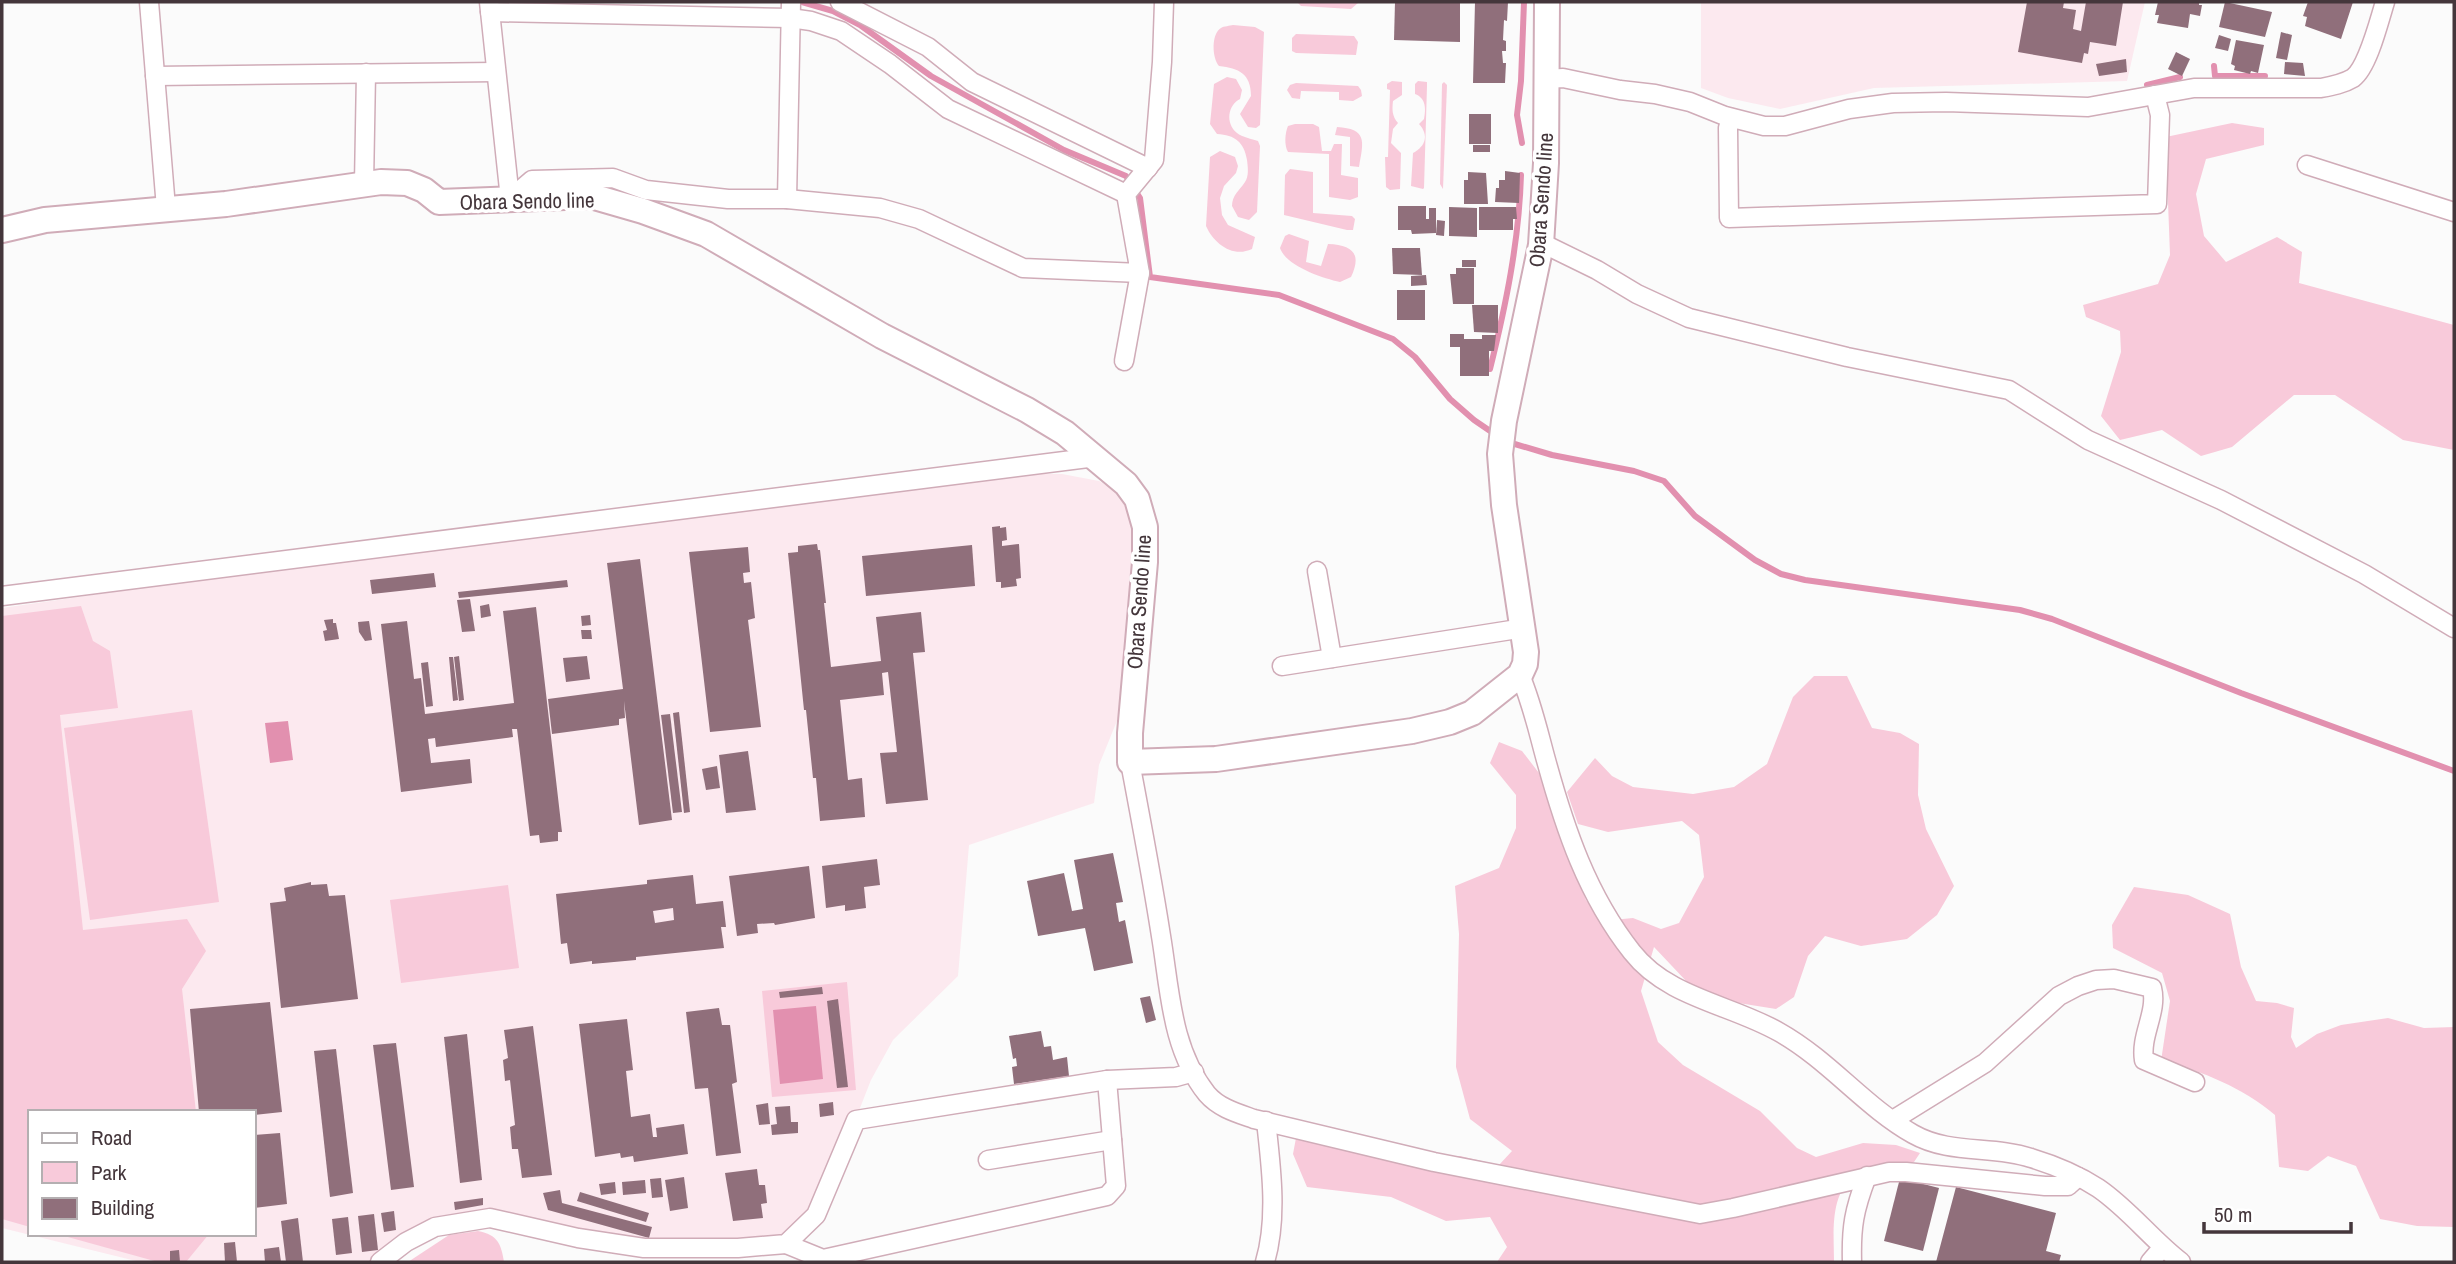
<svg xmlns="http://www.w3.org/2000/svg" width="2456" height="1264" font-family="'Archivo Narrow',sans-serif">
	<style>
		.built { fill: #fce9ef; fill-rule: evenodd }
		.green { fill: #f8cada }
		.water { fill: #e290af }
		.lines { fill: none; stroke-linecap: round; stroke-linejoin: round }
		.stream { stroke: #e290af; stroke-width: 6 }
		.building { fill: #906f7b; fill-rule: evenodd }
		.street-casing { stroke: #d0acb8; stroke-width: 21 }
		.secondary-casing { stroke: #d0acb8; stroke-width: 28 }
		.street { stroke: #fff; stroke-width: 18 }
		.secondary { stroke: #fff; stroke-width: 24 }
		.labels { text-anchor: middle; dominant-baseline: central; stroke-width: 7; stroke-linejoin: round; paint-order: stroke }
		.street-label { font-size: 21px; fill: #44363b; stroke: #fff }
	</style>
	<rect width="100%" height="100%" fill="#fbfbfb"/>
	<g class="built">
		<polygon points="1701,2 2145,2 2127,81 1874,88 1780,109 1728,98 1701,88"/>
		<path d="M1024,474H1062L1099,481L1113,489L1123,499L1130,512L1135,530L1136,556L1121,711L1099,765L1094,803L969,845L958,976L893,1040L871,1080L821,1207L786,1244L722,1249L459,1217L379,1262H140L2,1228V608L176,583ZM30,1112H254V1234H30Z"/>
	</g>
	<g class="green">
		<polygon points="1297,2 1358,2 1358,3 1351,9 1301,6"/>
		<path d="M1233,25L1255,27L1264,32L1260,125L1256,128L1248,127L1240,114L1251,96C1251,74 1239,68 1219,66C1212,58 1211,34 1221,28C1224,26 1230,26 1233,25Z"/>
		<polygon points="1296,34 1354,36 1358,42 1356,55 1296,53 1292,51 1292,38"/>
		<path d="M1227,77L1236,79L1242,90L1240,99C1228,105 1225,123 1237,133C1242,137 1252,139 1258,141L1260,146L1257,212L1249,220L1238,217L1232,206C1232,195 1239,191 1245,182C1249,176 1248,168 1247,160C1244,142 1235,135 1217,134L1210,124L1214,84Z"/>
		<path d="M1392,81L1402,82V95L1393,101C1392,110 1392,116 1398,123L1393,129L1391,143L1401,153L1400,189L1390,190L1386,187L1385,157H1388L1390,90L1387,89V84Z"/>
		<path d="M1418,81L1427,82V86L1424,188L1423,189L1411,186L1413,153C1426,146 1429,135 1419,124L1424,119C1426,109 1426,98 1415,94V84Z"/>
		<polygon points="1444,82 1447,85 1443,189 1440,184 1442,84"/>
		<polygon points="1296,83 1358,86 1361,90 1362,96 1353,101 1339,100 1339,92 1301,91 1300,99 1292,98 1287,90 1290,85"/>
		<polygon points="2232,123 2264,128 2264,145 2206,159 2196,194 2204,236 2226,262 2277,237 2302,252 2299,283 2454,325 2454,450 2403,440 2335,395 2294,395 2232,447 2201,456 2162,430 2120,440 2101,416 2121,352 2120,331 2086,317 2083,305 2158,284 2170,255 2167,175 2161,138"/>
		<path d="M1295,124H1313L1319,127L1322,151H1331L1334,144H1342L1341,175L1358,178V197L1350,200L1329,197V154L1288,152C1284,145 1285,133 1288,126Z"/>
		<path d="M1337,127C1367,129 1364,140 1359,167L1350,166V137L1335,135Z"/>
		<path d="M1220,151L1235,157L1238,166L1236,173L1224,186L1220,198L1222,215L1228,225L1255,237L1252,249C1233,258 1214,244 1206,226L1210,157Z"/>
		<polygon points="1290,169 1313,172 1313,213 1352,216 1355,219 1353,230 1347,230 1284,215 1285,175"/>
		<path d="M1289,234L1309,241L1306,262L1321,266L1328,244C1353,245 1362,254 1351,277L1340,282C1322,278 1286,266 1280,248L1285,236Z"/>
		<polygon points="81,606 93,641 110,651 118,708 60,715 83,930 187,919 206,951 182,989 196,1112 30,1112 30,1227 2,1219 2,616"/>
		<path d="M1814,676H1847L1872,728L1900,733L1919,744L1918,795L1926,829L1954,886L1937,915L1907,939L1861,946L1825,936L1808,956L1794,997L1776,1009L1726,1001L1688,983L1654,947L1641,991L1658,1042L1683,1065L1760,1111L1797,1148L1816,1157L1863,1143L1896,1145L1920,1153L1914,1162C1900,1165 1867,1167 1855,1175C1829,1194 1834,1234 1834,1262H1497L1507,1247L1490,1217L1446,1221L1391,1197L1307,1187L1293,1154L1299,1122L1381,1160L1460,1156L1499,1165L1512,1151L1470,1119L1456,1067L1459,934L1455,886L1499,868L1516,828V795L1490,763L1499,742L1522,751L1539,773L1586,900L1602,921L1633,918L1661,929L1679,923L1704,877L1699,835L1682,821L1608,832L1578,824L1567,792L1595,758L1612,776L1633,787L1693,794L1734,787L1767,764L1793,697Z"/>
		<polygon points="192,710 219,902 90,920 64,728"/>
		<polygon points="508,885 519,968 401,983 390,900"/>
		<path d="M2134,887L2188,895L2230,914L2241,967L2256,1001L2277,1003L2294,1008L2291,1037L2296,1048L2317,1034L2341,1025L2388,1018L2424,1028L2454,1027V1227L2417,1226L2380,1219L2356,1166L2328,1156L2308,1171L2279,1167L2275,1115C2243,1088 2203,1071 2161,1061L2170,1001L2162,973L2113,948L2112,925Z"/>
		<polygon points="847,982 856,1090 772,1097 762,991"/>
		<path d="M478,1231C498,1235 501,1244 504,1262H408L449,1235Z"/>
		<polygon points="57,1234 209,1234 186,1262 158,1262"/>
	</g>
	<g class="water">
		<polygon points="288,721 293,760 270,763 265,723"/>
		<polygon points="816,1006 823,1079 780,1084 773,1010"/>
	</g>
	<g class="lines">
		<g class="stream">
			<polyline points="802,2 833,11 860,25 931,76 1064,150 1126,176 1140,198 1150,277 1279,295 1393,339 1415,357 1450,399 1474,420 1496,435"/>
			<polyline points="2214,66 2215,76 2265,76"/>
			<polyline points="2147,85 2180,77"/>
			<polyline points="1522,143 1517,115 1521,81 1524,2"/>
			<path d="M1490,369C1506,305 1519,241 1521,175"/>
			<polyline points="1508,442 1552,455 1634,471 1664,481 1695,516 1755,560 1781,574 1805,580 2020,610 2052,619 2241,693 2454,771"/>
		</g>
	</g>
	<g class="building">
		<polygon points="1395,2 1460,2 1460,42 1394,40"/>
		<polygon points="1475,2 1508,2 1507,21 1504,20 1503,40 1506,41 1506,51 1502,51 1503,63 1506,63 1505,83 1473,83"/>
		<polygon points="2027,2 2064,2 2063,8 2076,10 2073,29 2081,31 2086,2 2123,2 2116,46 2090,42 2088,54 2084,53 2082,63 2018,52"/>
		<polygon points="2158,2 2199,2 2199,5 2202,5 2200,16 2190,14 2188,28 2157,23 2159,15 2155,15"/>
		<polygon points="2225,2 2272,12 2265,37 2219,27"/>
		<polygon points="2308,2 2353,2 2341,39 2305,26 2307,17 2303,16"/>
		<polygon points="2281,32 2292,35 2287,60 2276,58"/>
		<polygon points="2219,35 2231,39 2228,51 2215,48"/>
		<polygon points="2236,40 2264,45 2258,73 2251,71 2250,74 2234,70 2235,66 2231,64"/>
		<polygon points="2176,52 2190,59 2182,76 2168,69"/>
		<polygon points="2126,59 2127,72 2099,76 2096,64"/>
		<polygon points="2285,62 2303,63 2305,76 2284,74"/>
		<rect x="1469" y="114" width="22" height="30"/>
		<rect x="1473" y="145" width="17" height="7"/>
		<polygon points="1505,171 1520,173 1519,203 1495,202 1496,188 1499,188 1499,180 1505,180"/>
		<polygon points="1468,172 1486,173 1488,204 1464,204 1464,180 1468,180"/>
		<polygon points="1398,206 1426,206 1426,219 1429,219 1429,208 1436,208 1436,233 1412,234 1411,230 1398,230"/>
		<polygon points="1449,207 1477,208 1477,237 1449,236"/>
		<polygon points="1479,207 1516,207 1517,219 1513,219 1513,230 1479,230"/>
		<polygon points="1437,220 1445,221 1444,236 1436,235"/>
		<polygon points="1392,248 1420,248 1422,275 1393,274"/>
		<rect x="1462" y="260" width="14" height="7"/>
		<polygon points="1456,268 1474,268 1474,304 1453,304 1450,274 1456,274"/>
		<polygon points="1426,275 1427,285 1411,286 1411,276"/>
		<rect x="1397" y="290" width="28" height="30"/>
		<polygon points="1472,305 1498,305 1498,333 1474,332"/>
		<polygon points="1450,334 1464,334 1464,339 1482,339 1482,335 1496,335 1494,351 1489,351 1489,376 1460,376 1460,347 1450,347"/>
		<polygon points="1000,526 1000,528 1006,527 1007,540 1002,541 1002,546 1019,544 1021,578 1016,579 1017,586 1001,588 1001,582 996,582 992,527"/>
		<polygon points="817,544 818,550 820,550 826,603 824,603 831,667 881,661 876,617 921,612 925,652 913,653 928,800 886,804 880,753 897,752 888,672 882,673 884,695 840,700 848,780 862,778 865,817 820,821 816,778 813,778 806,710 804,710 788,553 798,552 798,546"/>
		<polygon points="972,545 975,586 866,596 862,556"/>
		<polygon points="748,547 750,572 743,573 744,583 751,582 755,618 748,620 761,727 710,732 689,552"/>
		<polygon points="640,559 672,820 639,825 624,701 625,718 619,719 619,725 552,734 548,699 623,689 607,563"/>
		<polygon points="434,573 436,587 372,594 370,580"/>
		<polygon points="567,580 568,587 459,598 458,592"/>
		<polygon points="470,599 475,631 462,632 457,600"/>
		<polygon points="489,604 491,616 481,618 480,606"/>
		<polygon points="536,607 562,832 558,832 558,841 540,843 539,835 530,836 517,729 512,729 513,737 436,747 435,738 428,739 431,763 470,759 472,783 401,792 381,624 407,621 414,679 421,678 425,714 514,703 503,611"/>
		<polygon points="590,615 591,625 582,626 581,616"/>
		<polygon points="333,619 333,623 336,623 339,639 325,641 323,631 327,630 324,620"/>
		<polygon points="369,621 372,640 365,641 359,632 358,622"/>
		<polygon points="581,630 591,630 592,639 582,639"/>
		<polygon points="459,656 464,700 459,701 454,657"/>
		<polygon points="587,656 590,679 566,682 563,658"/>
		<polygon points="449,657 453,657 458,700 453,701"/>
		<polygon points="428,662 433,706 426,707 421,663"/>
		<polygon points="679,712 690,812 684,813 673,713"/>
		<polygon points="670,714 682,812 673,813 661,715"/>
		<polygon points="748,751 756,810 726,813 719,755"/>
		<polygon points="717,766 720,788 706,790 702,769"/>
		<polygon points="1113,853 1123,902 1116,903 1119,922 1125,920 1133,963 1094,971 1085,928 1038,936 1027,881 1064,873 1072,911 1083,909 1074,860"/>
		<polygon points="877,859 880,885 864,887 866,908 845,911 845,905 826,908 822,866"/>
		<polygon points="809,866 815,918 775,925 774,923 757,924 758,933 737,936 729,876"/>
		<path d="M693,875L696,904L723,901L726,927H721L724,948L636,957V960L592,964V961L570,964L567,943L561,944L556,894L647,884V880ZM673,908L674,920L655,923L653,911Z"/>
		<polygon points="311,882 311,885 327,884 329,896 345,895 358,999 281,1008 270,903 286,901 284,888"/>
		<polygon points="822,987 823,994 780,998 779,992"/>
		<polygon points="1150,996 1156,1020 1146,1023 1140,998"/>
		<polygon points="838,999 848,1087 837,1088 827,1001"/>
		<polygon points="270,1002 282,1112 254,1115 254,1112 199,1112 190,1009"/>
		<polygon points="719,1008 722,1025 730,1025 737,1082 732,1084 741,1153 716,1156 708,1088 695,1089 686,1012"/>
		<polygon points="627,1019 633,1070 626,1071 631,1117 650,1114 653,1137 657,1137 656,1128 684,1124 688,1154 634,1162 633,1156 621,1158 620,1153 595,1157 579,1024"/>
		<polygon points="533,1026 552,1175 522,1178 518,1149 512,1149 510,1127 515,1125 510,1080 505,1081 503,1060 508,1058 504,1030"/>
		<polygon points="1041,1031 1044,1047 1051,1046 1053,1060 1067,1057 1069,1076 1014,1084 1012,1067 1017,1066 1016,1058 1013,1059 1009,1036"/>
		<polygon points="467,1034 482,1180 460,1183 444,1037"/>
		<polygon points="396,1043 414,1187 391,1190 373,1045"/>
		<polygon points="336,1049 353,1193 330,1197 314,1051"/>
		<polygon points="833,1102 834,1115 820,1117 819,1104"/>
		<polygon points="768,1103 770,1124 759,1125 756,1105"/>
		<polygon points="790,1106 791,1122 798,1122 798,1133 772,1135 771,1125 777,1124 775,1107"/>
		<polygon points="280,1133 287,1204 254,1208 254,1135"/>
		<polygon points="757,1169 759,1185 765,1185 767,1203 761,1204 763,1218 733,1221 725,1173"/>
		<polygon points="684,1177 688,1208 670,1211 665,1180"/>
		<polygon points="661,1178 663,1197 652,1198 650,1179"/>
		<polygon points="1900,1178 1939,1188 1923,1251 1884,1241"/>
		<polygon points="645,1180 646,1193 623,1195 622,1182"/>
		<polygon points="615,1182 616,1193 601,1195 599,1184"/>
		<polygon points="1956,1187 2056,1213 2046,1251 2061,1255 2059,1262 1936,1262"/>
		<polygon points="560,1190 562,1203 652,1227 649,1238 548,1210 543,1193"/>
		<polygon points="580,1192 649,1213 646,1222 577,1201"/>
		<polygon points="483,1198 483,1205 455,1210 454,1202"/>
		<polygon points="394,1211 396,1230 384,1232 381,1213"/>
		<polygon points="374,1214 378,1250 362,1252 358,1216"/>
		<polygon points="348,1217 352,1253 336,1255 332,1219"/>
		<polygon points="298,1218 303,1262 286,1262 281,1221"/>
		<polygon points="235,1242 237,1262 225,1262 224,1243"/>
		<polygon points="279,1247 281,1262 265,1262 264,1249"/>
		<polygon points="179,1250 180,1262 170,1262 170,1251"/>
	</g>
	<g class="lines">
		<defs>
			<g id="street">
				<polyline points="149,2 166,208"/>
				<polyline points="489,2 510,199"/>
				<polyline points="840,2 928,47 972,82 1148,168"/>
				<polyline points="490,12 790,18 811,21 841,31 890,64 948,109 1126,194"/>
				<polyline points="155,76 496,72"/>
				<path d="M1547,79L1563,78L1620,90L1655,94L1690,102L1725,116L1764,126H1785L1849,109L1893,103L1946,102L2088,107L2194,88H2321C2332,86 2343,84 2353,78C2368,67 2379,21 2385,2"/>
				<polyline points="1731,118 1728,128 1729,218 2157,204 2160,115 2155,95"/>
				<polyline points="2307,165 2454,212"/>
				<polyline points="364,184 366,73"/>
				<polyline points="510,199 532,180 613,178 646,190 728,199 787,199 880,208 919,219 1023,268 1140,273 1126,194 1154,160 1162,62 1164,2"/>
				<polyline points="787,199 791,2"/>
				<polyline points="1541,245 1550,247 1597,270 1637,294 1689,318 1847,357 2009,390 2088,440 2221,500 2364,574 2454,628"/>
				<polyline points="1124,361 1140,273"/>
				<polyline points="1317,571 1332,658"/>
				<polyline points="2,596 1096,457"/>
				<polyline points="1282,666 1524,628"/>
				<path d="M1520,675C1532,703 1538,731 1546,760C1565,829 1587,895 1632,952C1668,998 1730,1004 1779,1032C1829,1060 1865,1107 1913,1134C1950,1155 1992,1145 2031,1158C2054,1165 2078,1175 2098,1188C2129,1209 2152,1240 2181,1262"/>
				<path d="M1130,762C1141,820 1152,878 1161,936C1170,990 1171,1049 1207,1094C1219,1108 1237,1113 1254,1119L1434,1162L1700,1214L1733,1208L1889,1172H1906L2045,1186H2068L2078,1177"/>
				<path d="M1893,1120L1985,1063L2059,996L2078,986L2096,980L2114,979L2152,988C2158,1012 2140,1035 2144,1060L2195,1082"/>
				<polyline points="988,1160 1112,1140"/>
				<polyline points="786,1244 823,1259 1107,1196 1116,1186 1107,1080"/>
				<polyline points="380,1262 406,1242 435,1227 490,1218 578,1238 644,1248 738,1248 786,1244 816,1215 856,1120 1107,1080 1176,1077 1194,1072"/>
				<path d="M1265,1262C1278,1218 1271,1166 1266,1121"/>
				<path d="M1852,1262C1851,1227 1854,1210 1867,1176"/>
				<polyline points="2150,1262 2162,1248"/>
			</g>
			<polyline id="secondary" points="2,230 45,220 226,204 381,182 407,183 424,190 439,202 591,196 643,211 706,234 882,336 1027,410 1065,433 1126,484 1137,499 1145,527 1145,562 1130,733 1130,762 1216,759 1412,731 1450,722 1472,713 1520,675 1525,664 1526,652 1504,505 1500,454 1504,421 1541,245 1546,163 1547,2"/>
		</defs>
		<use href="#street" class="street-casing"/>
		<use href="#secondary" class="secondary-casing"/>
		<use href="#street" class="street"/>
		<use href="#secondary" class="secondary"/>
	</g>
	<g class="labels">
		<g class="street-label">
			<text transform="translate(1541 200) rotate(-86)">Obara Sendo line</text>
			<text transform="translate(527 201) rotate(-1)">Obara Sendo line</text>
			<text transform="translate(1139 602) rotate(-86)">Obara Sendo line</text>
		</g>
	</g>
	<rect width="2456" height="1264" fill="none" stroke="#44363b" stroke-width="7"/>
	<rect x="28" y="1110" width="228" height="126" fill="#ffffff" stroke="#b4afb1" stroke-width="2"/>
	<rect x="42" y="1133" width="35" height="10" fill="#ffffff" stroke="#b4afb1" stroke-width="2"/>
	<text x="91" y="1145" font-size="21" fill="#44363b">Road</text>
	<rect x="42" y="1162" width="35" height="21" fill="#f8cada" stroke="#b4afb1" stroke-width="2"/>
	<text x="91" y="1180" font-size="21" fill="#44363b">Park</text>
	<rect x="42" y="1198" width="35" height="21" fill="#906f7b" stroke="#b4afb1" stroke-width="2"/>
	<text x="91" y="1215" font-size="21" fill="#44363b">Building</text>
	<path d="M2204 1222v10h147v-10" fill="none" stroke="#44363b" stroke-width="3.5"/>
	<text x="2214" y="1222" font-size="21" fill="#44363b" stroke="#ffffff" stroke-width="5" paint-order="stroke">50 m</text>
</svg>
